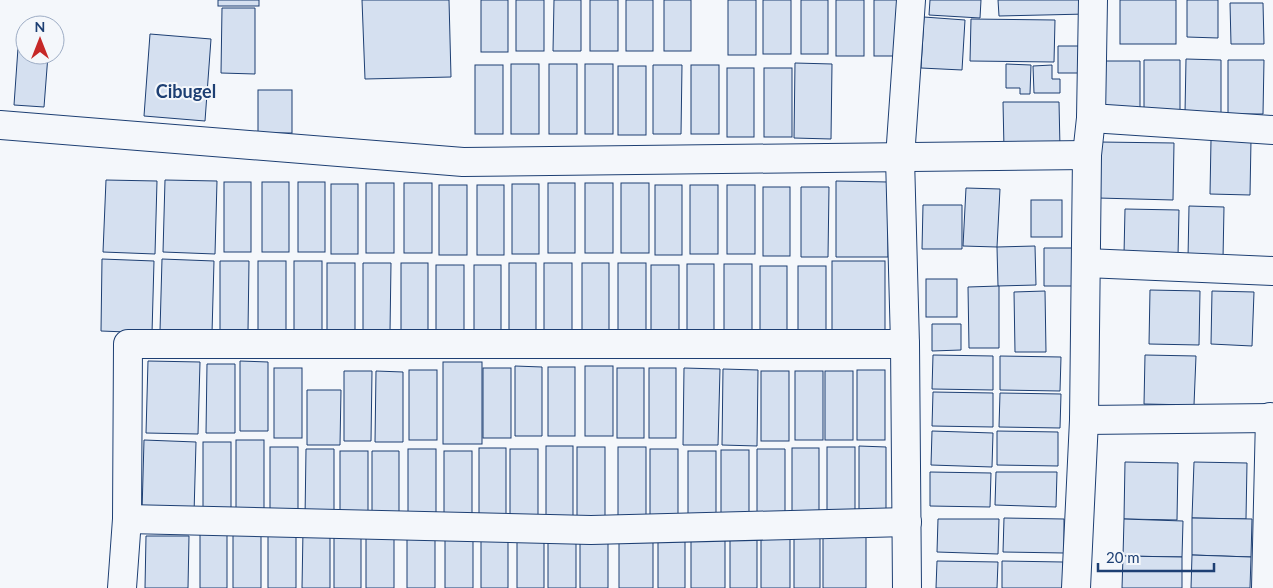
<svg xmlns="http://www.w3.org/2000/svg" width="1273" height="588" font-family="Lato,sans-serif">
	<style>
		.building { fill: #d5e0f0; stroke: #1d3f73 }
		.lines { fill: none; stroke-linecap: round; stroke-linejoin: round }
		.minor-casing { stroke: #1d3f73; stroke-width: 30 }
		.minor { stroke: #f4f7fb; stroke-width: 28 }
		.labels { text-anchor: middle; dominant-baseline: central; stroke-width: 4; stroke-linejoin: round; paint-order: stroke }
		.quarter-label { font-size: 18px; font-weight: bold; fill: #1d3f73; stroke: #f4f7fb }
	</style>
	<rect width="100%" height="100%" fill="#f4f7fb"/>
	<g class="building">
		<rect x="218" y="0" width="41" height="6"/>
		<polygon points="362,0 449,0 451,77 365,79"/>
		<rect x="481" y="0" width="27" height="52"/>
		<rect x="516" y="0" width="28" height="51"/>
		<polygon points="554,0 581,0 581,51 553,51"/>
		<rect x="590" y="0" width="28" height="51"/>
		<rect x="626" y="0" width="27" height="51"/>
		<rect x="664" y="0" width="27" height="51"/>
		<rect x="728" y="0" width="28" height="55"/>
		<rect x="763" y="0" width="28" height="54"/>
		<rect x="801" y="0" width="27" height="54"/>
		<rect x="836" y="0" width="28" height="56"/>
		<rect x="874" y="0" width="28" height="56"/>
		<polygon points="930,0 981,0 980,18 929,15"/>
		<polygon points="998,0 1086,0 1087,14 999,16"/>
		<rect x="1120" y="0" width="56" height="44"/>
		<polygon points="1187,0 1218,0 1218,38 1187,37"/>
		<polygon points="1230,3 1263,3 1264,44 1231,44"/>
		<polygon points="222,8 255,8 255,74 221,73"/>
		<polygon points="924,17 965,20 962,70 921,68"/>
		<polygon points="971,19 1055,20 1054,62 970,61"/>
		<polygon points="150,34 211,39 205,121 144,116"/>
		<polygon points="1058,46 1087,46 1088,73 1058,73"/>
		<polygon points="18,48 25,48 25,55 48,55 44,107 14,105"/>
		<polygon points="1186,59 1221,60 1221,114 1185,113"/>
		<polygon points="1144,60 1180,60 1180,115 1144,114"/>
		<polygon points="1228,60 1264,60 1263,114 1228,114"/>
		<polygon points="1105,61 1140,61 1140,115 1104,115"/>
		<polygon points="795,63 832,64 831,139 794,138"/>
		<rect x="511" y="64" width="28" height="70"/>
		<rect x="549" y="64" width="28" height="70"/>
		<rect x="585" y="64" width="28" height="70"/>
		<polygon points="1006,64 1031,65 1030,94 1020,94 1020,88 1006,88"/>
		<rect x="475" y="65" width="28" height="69"/>
		<polygon points="653,65 682,65 681,134 653,134"/>
		<rect x="691" y="65" width="28" height="69"/>
		<polygon points="1052,65 1052,79 1060,79 1060,93 1034,93 1033,66"/>
		<rect x="618" y="66" width="28" height="69"/>
		<rect x="727" y="68" width="27" height="69"/>
		<rect x="764" y="68" width="28" height="69"/>
		<rect x="258" y="90" width="34" height="43"/>
		<polygon points="1003,102 1059,102 1060,148 1004,149"/>
		<polygon points="1211,140 1251,140 1250,195 1210,194"/>
		<polygon points="1100,142 1174,143 1173,200 1098,198"/>
		<polygon points="106,180 157,181 155,254 103,252"/>
		<polygon points="165,180 217,181 215,254 163,252"/>
		<polygon points="836,181 888,182 888,257 836,257"/>
		<rect x="224" y="182" width="27" height="70"/>
		<rect x="262" y="182" width="27" height="70"/>
		<rect x="298" y="182" width="27" height="70"/>
		<rect x="366" y="183" width="28" height="70"/>
		<rect x="404" y="183" width="28" height="70"/>
		<rect x="548" y="183" width="27" height="70"/>
		<rect x="585" y="183" width="28" height="70"/>
		<rect x="621" y="183" width="28" height="70"/>
		<rect x="331" y="184" width="27" height="70"/>
		<rect x="512" y="184" width="27" height="70"/>
		<rect x="439" y="185" width="28" height="70"/>
		<rect x="477" y="185" width="27" height="70"/>
		<rect x="655" y="185" width="27" height="70"/>
		<rect x="690" y="185" width="28" height="69"/>
		<rect x="727" y="185" width="28" height="69"/>
		<rect x="763" y="187" width="27" height="69"/>
		<polygon points="801,187 829,187 828,257 801,257"/>
		<polygon points="966,188 1000,189 997,247 963,246"/>
		<rect x="1031" y="200" width="31" height="37"/>
		<polygon points="923,205 962,205 962,249 922,249"/>
		<polygon points="1189,206 1224,207 1223,259 1188,258"/>
		<polygon points="1125,209 1179,210 1178,256 1124,254"/>
		<polygon points="1035,246 1036,285 998,286 997,247"/>
		<polygon points="1044,248 1076,248 1075,286 1044,286"/>
		<polygon points="102,259 154,261 152,333 101,331"/>
		<polygon points="162,259 214,261 212,333 160,331"/>
		<polygon points="220,261 249,261 248,331 220,331"/>
		<rect x="258" y="261" width="28" height="70"/>
		<rect x="294" y="261" width="28" height="70"/>
		<rect x="832" y="261" width="53" height="75"/>
		<rect x="327" y="263" width="28" height="70"/>
		<polygon points="363,263 391,263 390,332 363,332"/>
		<rect x="401" y="263" width="27" height="69"/>
		<rect x="509" y="263" width="27" height="70"/>
		<rect x="544" y="263" width="28" height="69"/>
		<rect x="582" y="263" width="27" height="69"/>
		<rect x="618" y="263" width="28" height="69"/>
		<rect x="687" y="264" width="27" height="69"/>
		<rect x="724" y="264" width="28" height="69"/>
		<rect x="436" y="265" width="28" height="69"/>
		<rect x="474" y="265" width="27" height="69"/>
		<rect x="651" y="265" width="28" height="69"/>
		<rect x="760" y="266" width="27" height="69"/>
		<rect x="798" y="266" width="28" height="70"/>
		<rect x="926" y="279" width="31" height="38"/>
		<polygon points="999,286 999,348 969,348 968,287"/>
		<polygon points="1150,290 1200,291 1199,345 1149,344"/>
		<polygon points="1045,291 1046,352 1015,352 1014,292"/>
		<polygon points="1212,291 1254,292 1252,346 1211,344"/>
		<polygon points="932,324 961,324 961,350 932,351"/>
		<polygon points="933,355 993,356 993,390 932,389"/>
		<polygon points="1145,355 1196,356 1194,405 1144,404"/>
		<polygon points="1000,356 1061,357 1060,391 1000,390"/>
		<polygon points="148,361 200,362 198,434 146,433"/>
		<polygon points="240,361 268,362 268,431 240,431"/>
		<rect x="443" y="362" width="39" height="82"/>
		<polygon points="207,364 235,364 235,433 206,433"/>
		<polygon points="515,366 542,367 542,436 515,436"/>
		<rect x="585" y="366" width="28" height="70"/>
		<rect x="548" y="367" width="27" height="69"/>
		<rect x="274" y="368" width="28" height="70"/>
		<rect x="483" y="368" width="28" height="70"/>
		<rect x="617" y="368" width="27" height="70"/>
		<rect x="649" y="368" width="27" height="70"/>
		<polygon points="684,368 720,369 718,445 683,445"/>
		<polygon points="723,369 758,370 757,446 722,445"/>
		<rect x="409" y="370" width="28" height="70"/>
		<rect x="857" y="370" width="28" height="70"/>
		<polygon points="344,371 372,371 371,441 344,441"/>
		<polygon points="376,371 403,372 403,442 375,442"/>
		<rect x="761" y="371" width="28" height="70"/>
		<rect x="795" y="371" width="28" height="69"/>
		<rect x="825" y="371" width="28" height="69"/>
		<polygon points="307,390 341,390 340,445 307,445"/>
		<polygon points="933,392 993,393 993,427 932,426"/>
		<polygon points="1000,393 1061,394 1060,428 999,427"/>
		<polygon points="932,431 993,433 992,467 931,465"/>
		<polygon points="997,431 1058,432 1058,466 997,465"/>
		<polygon points="144,440 196,442 194,514 142,512"/>
		<rect x="236" y="440" width="28" height="70"/>
		<rect x="203" y="442" width="28" height="70"/>
		<rect x="546" y="446" width="27" height="70"/>
		<polygon points="859,446 886,447 886,516 859,516"/>
		<rect x="270" y="447" width="28" height="70"/>
		<rect x="577" y="447" width="28" height="70"/>
		<rect x="618" y="447" width="28" height="70"/>
		<rect x="827" y="447" width="28" height="70"/>
		<rect x="479" y="448" width="27" height="70"/>
		<rect x="792" y="448" width="27" height="70"/>
		<polygon points="306,449 334,449 334,519 305,519"/>
		<rect x="408" y="449" width="28" height="69"/>
		<rect x="510" y="449" width="28" height="70"/>
		<rect x="650" y="449" width="28" height="69"/>
		<polygon points="757,449 785,449 785,519 757,518"/>
		<rect x="721" y="450" width="28" height="69"/>
		<rect x="340" y="451" width="28" height="69"/>
		<polygon points="372,451 399,451 399,521 372,520"/>
		<rect x="444" y="451" width="28" height="69"/>
		<rect x="688" y="451" width="28" height="70"/>
		<polygon points="1125,462 1178,463 1177,520 1124,519"/>
		<polygon points="1194,462 1247,463 1246,519 1192,518"/>
		<polygon points="930,472 991,473 990,507 930,506"/>
		<polygon points="996,472 1057,472 1056,507 995,505"/>
		<polygon points="1004,518 1064,519 1064,553 1003,552"/>
		<polygon points="1192,518 1252,519 1251,557 1192,555"/>
		<polygon points="938,519 999,519 998,554 937,552"/>
		<polygon points="1124,519 1183,521 1182,557 1123,556"/>
		<rect x="233" y="529" width="28" height="59"/>
		<rect x="268" y="529" width="28" height="59"/>
		<rect x="200" y="530" width="27" height="58"/>
		<polygon points="303,530 330,530 330,588 302,588"/>
		<rect x="334" y="531" width="27" height="57"/>
		<rect x="366" y="532" width="28" height="56"/>
		<rect x="517" y="532" width="27" height="56"/>
		<rect x="548" y="532" width="28" height="56"/>
		<rect x="445" y="533" width="28" height="55"/>
		<rect x="407" y="534" width="28" height="54"/>
		<rect x="580" y="534" width="28" height="54"/>
		<rect x="481" y="535" width="27" height="53"/>
		<rect x="691" y="535" width="34" height="53"/>
		<polygon points="146,536 189,536 188,588 145,588"/>
		<rect x="658" y="536" width="27" height="52"/>
		<rect x="730" y="536" width="27" height="52"/>
		<rect x="761" y="536" width="29" height="52"/>
		<rect x="794" y="536" width="26" height="52"/>
		<rect x="823" y="536" width="43" height="52"/>
		<polygon points="619,537 653,538 653,588 619,588"/>
		<polygon points="1192,555 1251,557 1250,588 1191,588"/>
		<polygon points="1123,556 1182,557 1182,588 1122,588"/>
		<polygon points="937,561 998,562 997,588 936,588"/>
		<polygon points="1002,561 1063,562 1063,588 1002,588"/>
	</g>
	<g class="lines">
		<defs>
			<g id="minor">
				<polyline points="1091,118 1273,130"/>
				<polyline points="0,125 463,162 1087,155"/>
				<polyline points="1086,263 1273,271"/>
				<polyline points="1084,420 1273,418"/>
				<polyline points="127,519 591,530 907,522"/>
				<polyline points="122,588 127,519 128,344 905,344"/>
				<polyline points="907,588 905,344 900,158 911,0"/>
				<polyline points="1076,588 1084,420 1087,155 1091,118 1093,0"/>
				<polyline points="1266,588 1270,417"/>
			</g>
		</defs>
		<use href="#minor" class="minor-casing"/>
		<use href="#minor" class="minor"/>
	</g>
	<g class="labels">
		<g class="quarter-label">
			<text x="186" y="91">Cibugel</text>
		</g>
	</g>
	<g transform="translate(40 40)"><circle r="24" fill="#f4f7fb" stroke="#9eadc5"/>
	<path d="M0-4L9 19L0 12L-9 19Z" fill="#c62828"/>
	<text y="-8" font-size="14" font-weight="bold" text-anchor="middle" fill="#1d3f73">N</text>
	</g>
	<path d="M1098 563v8h116v-8" fill="none" stroke="#1d3f73" stroke-width="2.5"/>
	<text x="1106" y="563" font-size="15" fill="#1d3f73" stroke="#f4f7fb" stroke-width="4" paint-order="stroke">20 m</text>
</svg>
